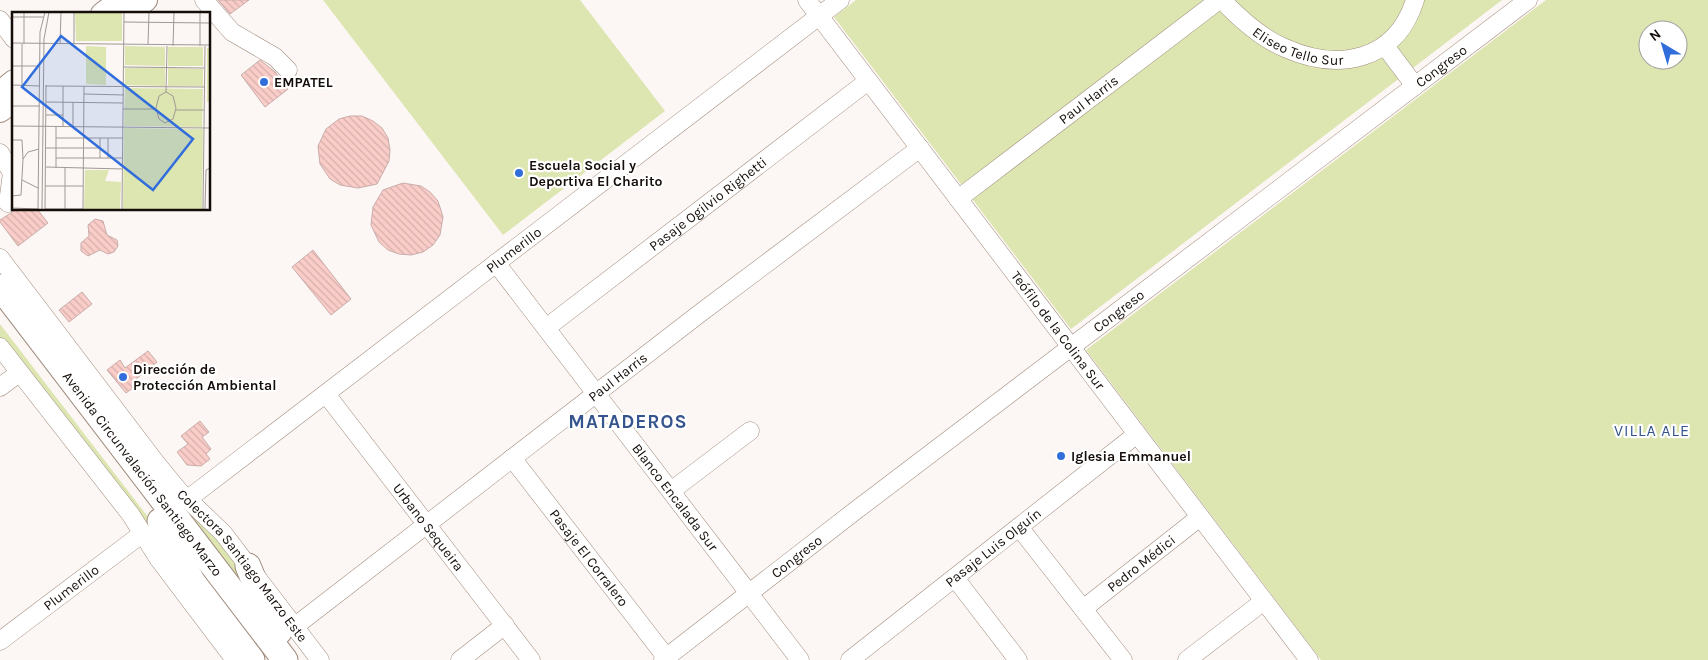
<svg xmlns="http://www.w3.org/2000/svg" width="1708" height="660" font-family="Karla,sans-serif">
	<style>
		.green { fill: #dde5b1; fill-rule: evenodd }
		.building { fill: url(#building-back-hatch); stroke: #c9adab }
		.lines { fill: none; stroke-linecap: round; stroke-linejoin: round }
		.minor-casing { stroke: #a08b7d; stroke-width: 19 }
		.major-casing { stroke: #a08b7d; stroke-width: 24 }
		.highway-casing { stroke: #a08b7d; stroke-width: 27 }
		.minor { stroke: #fff; stroke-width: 18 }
		.major { stroke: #fff; stroke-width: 22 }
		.highway { stroke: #fff; stroke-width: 25 }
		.poi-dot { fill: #316edc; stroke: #fff; stroke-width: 2 }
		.labels { text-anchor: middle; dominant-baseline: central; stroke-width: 4.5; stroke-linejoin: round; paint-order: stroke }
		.street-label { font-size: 14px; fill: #150d09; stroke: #fff }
		.poi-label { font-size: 14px; font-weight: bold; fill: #150d09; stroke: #fff; text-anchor: start }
		.quarter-label { font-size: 16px; letter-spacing: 1px; fill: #35548d; stroke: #fff }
		.district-label { font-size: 19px; font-weight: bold; letter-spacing: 1px; fill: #35548d; stroke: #fff }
		.inset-road { fill: none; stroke: #a09996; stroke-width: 1 }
		.view { fill: #316edc; fill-opacity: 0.15; stroke: #316edc; stroke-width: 2.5 }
		.inset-edge { fill: none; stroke: #150d09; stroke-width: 2.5 }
	</style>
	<defs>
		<pattern id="building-back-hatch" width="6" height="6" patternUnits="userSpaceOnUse" patternTransform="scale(1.25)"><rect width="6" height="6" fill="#facdc9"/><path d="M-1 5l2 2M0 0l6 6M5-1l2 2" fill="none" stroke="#d5afab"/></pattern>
	</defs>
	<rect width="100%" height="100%" fill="#fcf7f4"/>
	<g class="green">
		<polygon points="323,0 580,0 665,111 503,235"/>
		<polygon points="856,0 1502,0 1071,329 834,17"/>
		<path d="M1546,0H1708V660H1321L1086,350ZM1648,30H1678V60H1648Z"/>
		<polygon points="0,269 233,558 263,614 0,276"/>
		<polygon points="0,324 151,521 161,549 142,516 0,337"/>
	</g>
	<g class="building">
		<polygon points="218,0 249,0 230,14"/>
		<polygon points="260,60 275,72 288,89 265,107 241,75"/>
		<polygon points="350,116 362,116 373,121 382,128 388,138 390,150 389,161 377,184 358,188 340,185 330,179 320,164 318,146 326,129 339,119"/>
		<polygon points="403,183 421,186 430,192 438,201 443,217 440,235 433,245 423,252 411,255 399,254 388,250 379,242 371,225 373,207 383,190"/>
		<polygon points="17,209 37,209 48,223 18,246 0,222 0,220"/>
		<polygon points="95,219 103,221 107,235 117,240 118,246 114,252 108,254 100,250 88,256 81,251 81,243 89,236 88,225"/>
		<polygon points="313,250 351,299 331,315 292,267"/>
		<polygon points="82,292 92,304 69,322 59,310"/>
		<polygon points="148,351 157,362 135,380 138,384 126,393 107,370 120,360 125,368"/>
		<polygon points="200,421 209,432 202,437 211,449 206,454 210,459 201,466 187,465 177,452 188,444 181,436"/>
	</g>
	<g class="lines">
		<defs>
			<g id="minor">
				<polyline points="204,0 232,32 275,57 288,70"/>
				<path id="s1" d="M807,0L1309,660"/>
				<path id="s2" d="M1222,0C1240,19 1261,38 1285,48C1339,72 1396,61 1415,0"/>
				<polyline points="0,20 14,39"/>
				<polyline points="1385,46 1415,86"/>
				<polyline points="0,153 12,173 8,203"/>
				<path id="s3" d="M958,199L1219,0"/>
				<path id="s4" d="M0,258L156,463L179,491L223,533L320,660"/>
				<path id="s5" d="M496,263L800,660"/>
				<path id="s6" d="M546,328L868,81"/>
				<polyline points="0,347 131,515 158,558 235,660"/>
				<polyline points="0,387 19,373"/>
				<path id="s7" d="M326,394L531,660"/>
				<path id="s8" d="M512,458L666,657"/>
				<polyline points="671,491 750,431"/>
				<path id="s9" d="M188,499L840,0"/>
				<polyline points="1019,527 1123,660"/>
				<polyline points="955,578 1018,660"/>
				<path id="s10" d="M1083,609L1200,517"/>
				<path id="s11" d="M294,627L699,314L920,148"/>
				<path id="s12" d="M0,641L143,533"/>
				<polyline points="460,660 505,625"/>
				<path id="s13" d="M663,660L855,511L1528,0"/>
				<path id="s14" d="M850,660L1137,434"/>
				<polyline points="1187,660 1264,601"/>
			</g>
			<g id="major">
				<polyline points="102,14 120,0"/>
				<polyline points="128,14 146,0"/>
				<polyline points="0,92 14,81"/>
				<polyline points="0,111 14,101"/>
			</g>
			<g id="highway">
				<path id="s15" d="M0,287L285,660"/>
				<polyline points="160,521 192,581 252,660"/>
				<polyline points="248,566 268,615 279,632"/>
			</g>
		</defs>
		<use href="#minor" class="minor-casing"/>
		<use href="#major" class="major-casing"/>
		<use href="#highway" class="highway-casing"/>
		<use href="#minor" class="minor"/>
		<use href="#major" class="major"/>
		<use href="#highway" class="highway"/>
	</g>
	<g class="poi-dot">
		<circle cx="264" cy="82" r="5"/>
		<circle cx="519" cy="173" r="5"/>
		<circle cx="123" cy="377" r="5"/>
		<circle cx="1061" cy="456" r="5"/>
	</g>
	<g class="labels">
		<g class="street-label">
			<text stroke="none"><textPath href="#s2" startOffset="92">Eliseo Tello Sur</textPath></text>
			<text stroke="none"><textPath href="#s13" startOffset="979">Congreso</textPath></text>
			<text stroke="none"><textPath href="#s3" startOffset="164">Paul Harris</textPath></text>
			<text stroke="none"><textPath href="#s6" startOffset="204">Pasaje Ogilvio Righetti</textPath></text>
			<text stroke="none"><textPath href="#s9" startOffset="410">Plumerillo</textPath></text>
			<text stroke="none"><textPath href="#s13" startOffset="574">Congreso</textPath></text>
			<text stroke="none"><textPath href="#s1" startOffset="415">Teófilo de la Colina Sur</textPath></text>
			<text stroke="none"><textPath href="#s11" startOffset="409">Paul Harris</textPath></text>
			<text stroke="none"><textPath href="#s15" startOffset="235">Avenida Circunvalación Santiago Marzo</textPath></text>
			<text stroke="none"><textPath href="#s5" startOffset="295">Blanco Encalada Sur</textPath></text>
			<text stroke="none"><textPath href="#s7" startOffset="168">Urbano Sequeira</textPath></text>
			<text stroke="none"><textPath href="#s14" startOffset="182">Pasaje Luis Olguín</textPath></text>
			<text stroke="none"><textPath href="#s13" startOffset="169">Congreso</textPath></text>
			<text stroke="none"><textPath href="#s8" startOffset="126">Pasaje El Corralero</textPath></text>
			<text stroke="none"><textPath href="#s10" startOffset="74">Pedro Médici</textPath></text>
			<text stroke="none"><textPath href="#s4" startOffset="392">Colectora Santiago Marzo Este</textPath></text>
			<text stroke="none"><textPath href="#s12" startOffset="89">Plumerillo</textPath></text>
		</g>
		<g class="poi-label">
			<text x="274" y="82">EMPATEL</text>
			<text x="529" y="165">Escuela Social y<tspan x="529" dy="16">Deportiva El Charito</tspan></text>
			<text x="133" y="369">Dirección de<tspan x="133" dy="16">Protección Ambiental</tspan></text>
			<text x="1071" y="456">Iglesia Emmanuel</text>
		</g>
		<g class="quarter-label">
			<text x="1652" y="430">VILLA ALE</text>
		</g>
		<g class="district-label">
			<text x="628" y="422">MATADEROS</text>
		</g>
	</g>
	<g transform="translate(12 12)">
		<rect width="198" height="198" fill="#fcf7f4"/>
		<path d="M74,34L94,35V73L74,72ZM113,34L153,35V54L113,53ZM156,35H191V54H156ZM195,36H198L197,90H195ZM113,56H153V74L113,73ZM156,56L191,57V74H156ZM113,76L191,77L190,115L112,114ZM112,116L191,117L190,197H111Z" fill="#dde5b1"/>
		<path d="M63,0H110V29H64ZM73,158H97L93,169L109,170L108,197H72Z" fill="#dde5b1"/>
		<path class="inset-road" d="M12,0V32M0,5H31M112,10L198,11M0,31L198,33M48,32L49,0M62,32V0M136,32L137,0M161,34L162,0M188,34V0M0,54H28M112,55L192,56M0,73L28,74M10,73V32M34,74L192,75M154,80L161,84L164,96L161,107L153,111L147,107L144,96L147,84ZM154,80L155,34M72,82L112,83M34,90L111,91M0,94H28M111,97H144M164,98H192M34,103H51M0,114L198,116M51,115V74M61,115V90M44,126H111M96,126V146M0,128H10L11,147L9,183L0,184M34,136H88M44,146H111M88,146V126M11,147L16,140L27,137M34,155L111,157M44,156V115M53,156V197M10,168L26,176M33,174H71M0,196L27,197M26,197L28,20L33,0M30,197L32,27L37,0M33,197L34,73M33,197H71M71,197L72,74M110,197L112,0M191,197L193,34M193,197L194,158L198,156"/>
		<path class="view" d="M49,24L181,127L141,178L10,75Z"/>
		<rect width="198" height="198" class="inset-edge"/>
	</g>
	<g transform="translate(1663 45) rotate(322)"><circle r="24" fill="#ffffff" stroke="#a19e9d"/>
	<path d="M0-4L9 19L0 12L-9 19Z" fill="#316edc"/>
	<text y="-8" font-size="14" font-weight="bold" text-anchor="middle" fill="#150d09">N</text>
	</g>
</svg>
